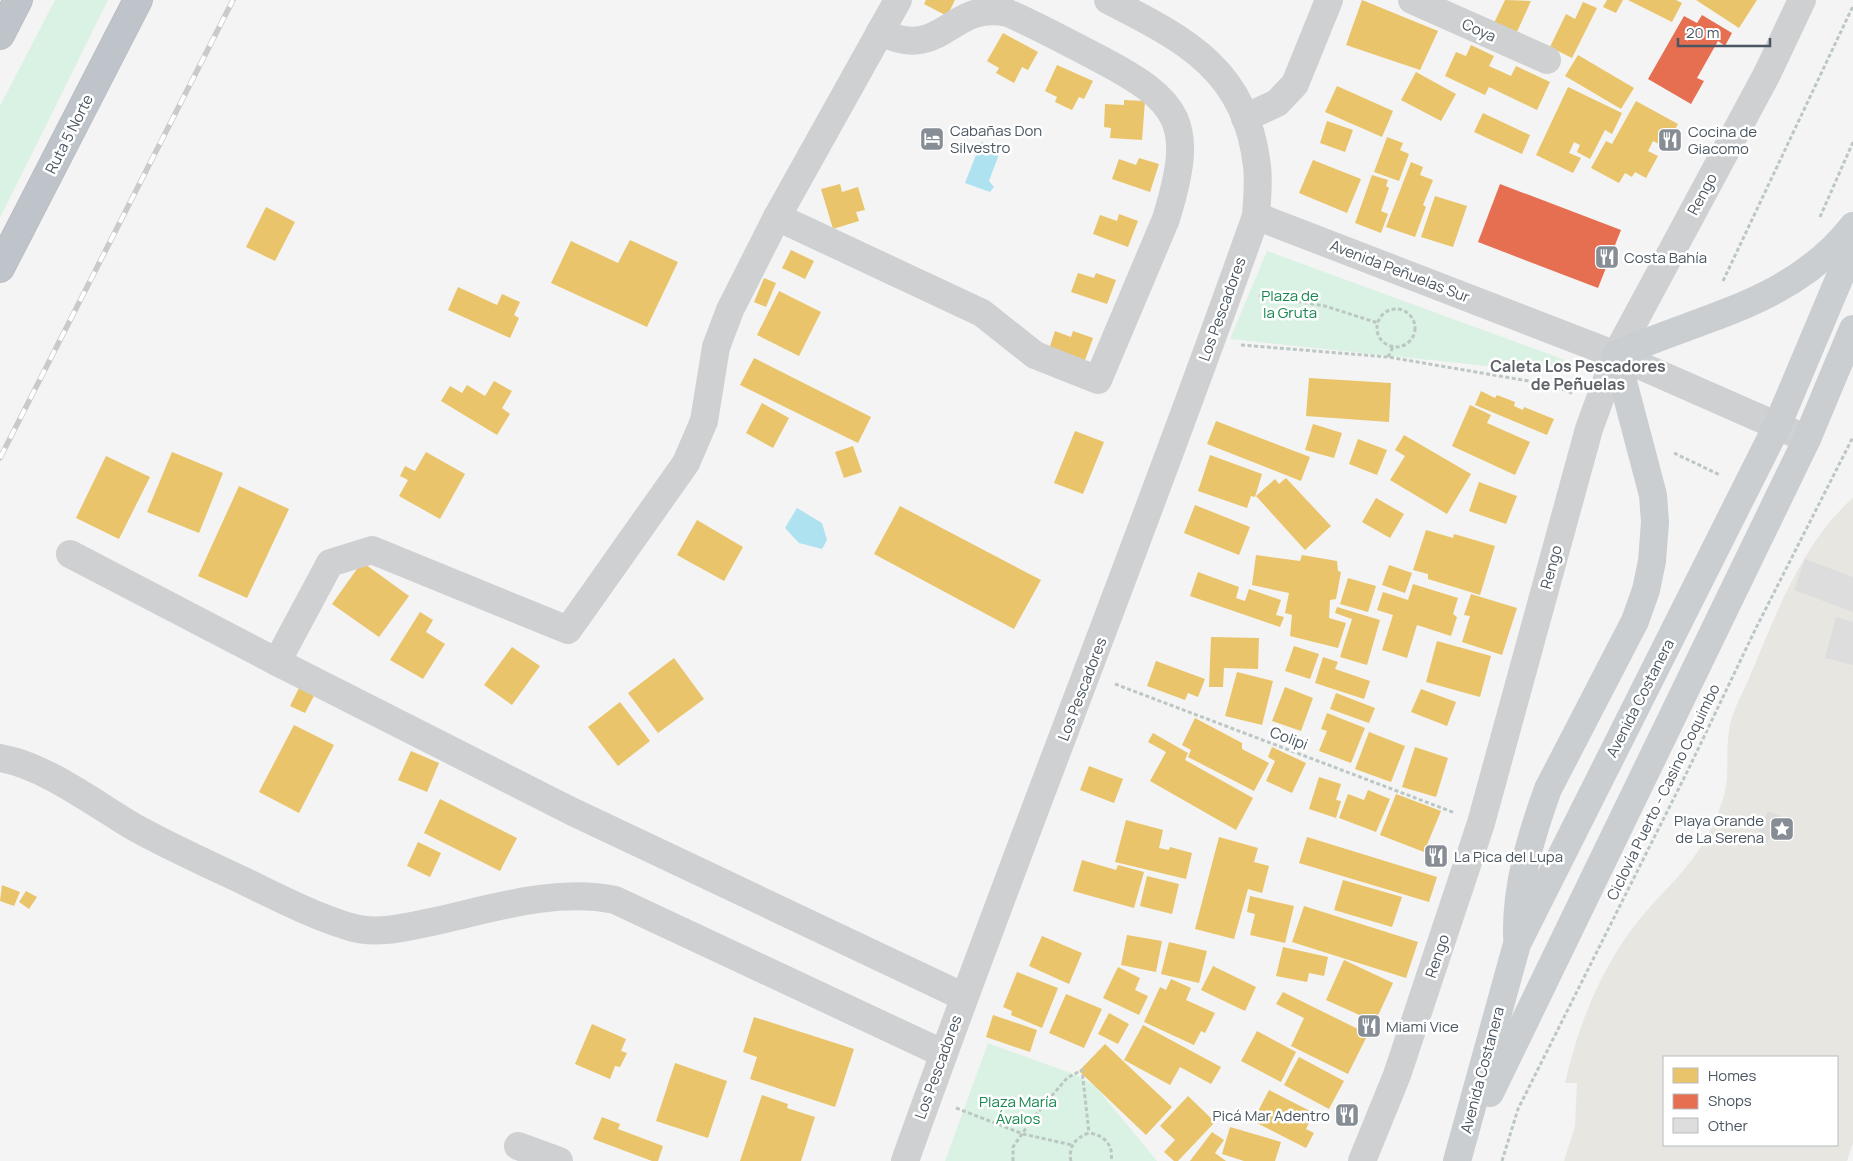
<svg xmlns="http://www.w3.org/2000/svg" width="1853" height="1161" font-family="Manrope,sans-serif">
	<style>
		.green { fill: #d9f2e3 }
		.sand { fill: #e7e6e1; fill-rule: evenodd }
		.water { fill: #aee2f0 }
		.homes { fill: #e9c46a }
		.shops { fill: #e76f51 }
		.building { fill: #ddddde }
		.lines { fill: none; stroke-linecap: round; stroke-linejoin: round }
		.highway-casing { stroke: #b9bec3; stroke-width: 30 }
		.path { stroke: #bcc7c4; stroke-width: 3; stroke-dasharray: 4 2.5; stroke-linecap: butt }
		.minor { stroke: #ced0d2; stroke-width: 28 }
		.major { stroke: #caced1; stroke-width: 28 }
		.highway { stroke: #bec4c9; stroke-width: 28 }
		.rail-casing { stroke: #c9cacc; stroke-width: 5.5 }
		.rail { stroke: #fff; stroke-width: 4; stroke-dasharray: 11; stroke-linecap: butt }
		.labels { text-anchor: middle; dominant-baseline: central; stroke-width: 5; stroke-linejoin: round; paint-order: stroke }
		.street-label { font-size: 15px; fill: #4a5661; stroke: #fff }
		.poi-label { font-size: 15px; fill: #4a5661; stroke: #fff; text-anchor: start }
		.park-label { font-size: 15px; fill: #17864f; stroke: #fff }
		.neighbourhood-label { font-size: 16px; font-weight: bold; fill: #5f6368; stroke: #fff }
	</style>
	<rect width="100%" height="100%" fill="#f4f4f4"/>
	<g class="green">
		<polygon points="55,0 108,0 0,218 0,106"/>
		<polygon points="1267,251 1565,360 1555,373 1230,339"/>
		<polygon points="988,1043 1076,1075 1095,1086 1157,1161 945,1161"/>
	</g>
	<path class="sand" d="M1853,498V1143L1847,1161H1564L1575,1126L1577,1083H1565C1579,1022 1602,965 1642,916C1664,890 1690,868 1706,838C1716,820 1726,797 1727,777C1728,758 1726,740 1731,721C1735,705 1744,691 1750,676C1775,616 1803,541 1853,498ZM1664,1057H1837V1145H1664Z"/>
	<g class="water">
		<polygon points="981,142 1001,149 989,181 994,187 990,192 965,183"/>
		<polygon points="797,508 822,523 827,540 822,549 799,543 785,528"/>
	</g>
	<g class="homes">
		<polygon points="926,0 955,0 947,16 924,4"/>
		<polygon points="1362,0 1438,31 1420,70 1346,45"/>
		<polygon points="1505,0 1531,1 1516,34 1494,23"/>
		<polygon points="1607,0 1623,0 1616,13 1603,7"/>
		<polygon points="1628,0 1676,0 1682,3 1672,22"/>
		<polygon points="1696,0 1757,0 1739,28"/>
		<polygon points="1583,2 1597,8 1572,58 1550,47 1566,14 1575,19"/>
		<polygon points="1003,33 1038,52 1028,70 1022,67 1014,83 996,73 999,68 987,61"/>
		<polygon points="1471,45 1494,56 1489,66 1511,76 1516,66 1550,82 1537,110 1489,87 1485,95 1445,76 1456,52 1466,56"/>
		<polygon points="1578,55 1634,88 1621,109 1565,76"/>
		<polygon points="1057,65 1093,81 1084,99 1079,97 1072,110 1055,102 1057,97 1045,91"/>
		<polygon points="1416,72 1456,94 1441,121 1401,100"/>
		<polygon points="1337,86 1393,111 1382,137 1325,112"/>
		<polygon points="1568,87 1622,113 1612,134 1605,130 1590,159 1577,152 1580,145 1574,142 1569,153 1581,158 1573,173 1536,155"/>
		<polygon points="1124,100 1145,101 1142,140 1110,138 1111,128 1104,127 1105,104 1124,105"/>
		<polygon points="1636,101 1678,124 1665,147 1653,141 1648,151 1658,156 1646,178 1635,172 1632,177 1625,173 1619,183 1591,168 1606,141 1612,144"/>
		<polygon points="1483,113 1530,135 1522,154 1474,132"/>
		<polygon points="1327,121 1353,130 1345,152 1320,143"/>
		<polygon points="1387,137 1403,143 1400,150 1409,154 1399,181 1374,172"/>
		<polygon points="1139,158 1159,164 1150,192 1112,179 1119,159 1136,165"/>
		<polygon points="1313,160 1361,179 1347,213 1299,193"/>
		<polygon points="1411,162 1423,167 1420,175 1433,180 1423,205 1426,207 1415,237 1386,227"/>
		<polygon points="1372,175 1388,180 1386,186 1389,188 1381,211 1388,214 1381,233 1355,223"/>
		<polygon points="840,184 842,192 858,187 865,210 856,212 859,221 833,229 821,189"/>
		<polygon points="1435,196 1467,206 1453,247 1421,237"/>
		<polygon points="266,207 295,222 275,261 246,247"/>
		<polygon points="1119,214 1138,221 1128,247 1093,234 1100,215 1117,221"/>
		<polygon points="630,240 678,262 647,327 551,283 571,241 618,263"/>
		<polygon points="791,250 814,261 805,279 782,268"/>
		<polygon points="1078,273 1094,278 1096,273 1116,280 1107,304 1071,292"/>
		<polygon points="764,278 776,283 766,307 754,302"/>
		<polygon points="458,287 497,305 502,294 520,302 514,315 519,318 510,338 448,310"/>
		<polygon points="779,291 821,312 799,356 757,335"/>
		<polygon points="1055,331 1071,337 1073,331 1093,338 1084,363 1049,349"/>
		<polygon points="754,358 871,417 858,443 740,385"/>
		<polygon points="1309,378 1391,383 1389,422 1306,416"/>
		<polygon points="494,381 512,391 502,408 510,414 497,435 441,401 450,386 462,393 467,385 485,396"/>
		<polygon points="1481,391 1495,398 1497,395 1515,402 1514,406 1523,410 1524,407 1554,419 1547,435 1475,405"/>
		<polygon points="762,403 789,418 773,448 746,433"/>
		<polygon points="1470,405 1491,415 1487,423 1530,442 1515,475 1452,446"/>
		<polygon points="1216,421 1310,457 1301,481 1207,444"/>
		<polygon points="1313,424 1342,433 1334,458 1305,450"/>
		<polygon points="1075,431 1104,442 1083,494 1054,483"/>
		<polygon points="1404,435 1471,474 1447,514 1390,480 1405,456 1395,450"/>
		<polygon points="1358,439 1387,450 1377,475 1349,464"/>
		<polygon points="853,446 862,472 844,478 835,452"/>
		<polygon points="172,452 223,473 199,533 147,512"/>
		<polygon points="426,452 465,474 440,519 399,496 408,480 400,476 405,466 415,471"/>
		<polygon points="1210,455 1262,474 1255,497 1251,496 1247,508 1198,491"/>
		<polygon points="106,456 150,477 119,539 76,518"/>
		<polygon points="1286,478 1331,526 1305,550 1256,496 1275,479 1279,484"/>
		<polygon points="1479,482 1517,496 1506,524 1469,511"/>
		<polygon points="239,486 289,509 247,598 198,576"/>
		<polygon points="1376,498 1404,514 1390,538 1362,522"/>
		<polygon points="1195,505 1250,527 1239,555 1184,533"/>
		<polygon points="900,506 1041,580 1014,629 874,554"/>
		<polygon points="697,520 743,547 724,581 677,555"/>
		<polygon points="1426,530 1453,538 1454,534 1495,546 1480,595 1428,579 1428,574 1413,570"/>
		<polygon points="1256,555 1300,561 1302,555 1337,561 1338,571 1341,572 1336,599 1330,600 1329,618 1346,623 1338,648 1290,636 1292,615 1285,613 1289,593 1252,585"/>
		<polygon points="362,562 409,596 379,637 332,604"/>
		<polygon points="1389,565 1412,573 1405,593 1382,585"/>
		<polygon points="1198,572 1239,587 1236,598 1245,601 1249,589 1281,600 1276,615 1284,617 1280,627 1190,596"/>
		<polygon points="1348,578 1376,586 1368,612 1340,604"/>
		<polygon points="1413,584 1458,598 1453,614 1457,617 1451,636 1417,625 1407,658 1382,650 1393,615 1377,610 1383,592 1408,600"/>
		<polygon points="1471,594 1517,608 1502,655 1462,642 1470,616 1464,615"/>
		<polygon points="1337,607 1380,620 1367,665 1340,657 1352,619 1335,613"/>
		<polygon points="420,612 433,620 426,632 445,644 423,679 390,660"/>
		<polygon points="1211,637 1259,638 1258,669 1224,668 1223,687 1209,687"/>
		<polygon points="1437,641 1491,656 1480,697 1426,682"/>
		<polygon points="1294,646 1319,654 1310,679 1285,671"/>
		<polygon points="512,647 540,666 512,705 484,685"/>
		<polygon points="1323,657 1338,662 1335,669 1370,681 1364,699 1315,683"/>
		<polygon points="674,658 704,699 658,733 628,693"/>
		<polygon points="1156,661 1205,679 1198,697 1188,693 1185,700 1147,686"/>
		<polygon points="1237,672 1273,681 1262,725 1225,716"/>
		<polygon points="301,684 316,692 305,713 290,706"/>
		<polygon points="1285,687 1313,698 1301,731 1272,721"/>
		<polygon points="1421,689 1456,702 1447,726 1411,712"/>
		<polygon points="1336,693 1375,708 1369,723 1330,709"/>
		<polygon points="620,702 650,741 618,766 588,727"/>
		<polygon points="1327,713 1365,728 1351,763 1319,751 1327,731 1321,729"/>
		<polygon points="1195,718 1242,743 1242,749 1269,763 1254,791 1188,757 1191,750 1182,745"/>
		<polygon points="294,725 334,745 299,813 259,792"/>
		<polygon points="1369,732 1405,746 1391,782 1355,769"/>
		<polygon points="1153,733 1188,753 1185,760 1253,798 1236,830 1150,781 1166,752 1148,742"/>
		<polygon points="1272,747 1306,763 1292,793 1266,781 1275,761 1268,757"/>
		<polygon points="1415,747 1448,758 1436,797 1402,787"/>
		<polygon points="411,751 439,763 427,792 398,780"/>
		<polygon points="1089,766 1123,779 1114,803 1080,790"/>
		<polygon points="1319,777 1341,784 1336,800 1341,801 1336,818 1309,809"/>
		<polygon points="1368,790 1390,799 1376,832 1339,818 1348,794 1364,800"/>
		<polygon points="1396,794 1441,811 1424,852 1380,835"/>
		<polygon points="440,799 517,838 500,871 424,833"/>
		<polygon points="1126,820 1163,830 1159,848 1169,850 1170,847 1192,853 1186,879 1115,862"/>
		<polygon points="1219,837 1258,848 1254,862 1269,866 1262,893 1248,889 1234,939 1195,929"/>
		<polygon points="1307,837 1437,877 1429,902 1299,863"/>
		<polygon points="418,842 441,853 430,877 407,866"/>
		<polygon points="1082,860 1116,870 1118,865 1144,872 1134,908 1073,891"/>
		<polygon points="1147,876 1179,884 1172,914 1140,906"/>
		<polygon points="1343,880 1402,897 1392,927 1334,910"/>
		<polygon points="2,885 20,892 14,906 0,901"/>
		<polygon points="26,891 37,897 29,909 19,902"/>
		<polygon points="1250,896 1294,906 1285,943 1250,935 1255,914 1247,912"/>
		<polygon points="1304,906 1418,942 1406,978 1292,942"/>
		<polygon points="1127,935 1162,941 1156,972 1121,965"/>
		<polygon points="1042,936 1082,953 1069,984 1029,966"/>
		<polygon points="1169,942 1207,951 1199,983 1161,974"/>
		<polygon points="1283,947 1328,957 1324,976 1309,973 1307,982 1276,976"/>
		<polygon points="1344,960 1393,983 1375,1022 1326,1000"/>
		<polygon points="1213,966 1256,987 1245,1011 1201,990"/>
		<polygon points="1118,967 1140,978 1135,990 1148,996 1139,1015 1103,998"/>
		<polygon points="1017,972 1058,988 1042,1028 1011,1015 1012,1011 1003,1007"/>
		<polygon points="1171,979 1191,988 1186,1000 1215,1013 1205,1033 1201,1031 1194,1045 1144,1022 1160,987 1166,990"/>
		<polygon points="1283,992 1368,1034 1348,1074 1291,1046 1304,1018 1276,1004"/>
		<polygon points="1066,994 1102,1009 1084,1048 1049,1033"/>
		<polygon points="1109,1013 1129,1024 1118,1044 1098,1034"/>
		<polygon points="993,1015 1037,1030 1030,1052 986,1037"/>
		<polygon points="754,1017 854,1049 835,1107 750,1079 757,1057 743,1052"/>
		<polygon points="592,1024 626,1039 621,1051 627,1053 620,1067 615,1066 610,1079 575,1064"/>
		<polygon points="1143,1025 1221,1067 1211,1084 1180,1067 1170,1085 1124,1060"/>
		<polygon points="1257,1031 1296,1052 1281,1082 1241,1061"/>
		<polygon points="1105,1044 1172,1107 1146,1135 1079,1071"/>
		<polygon points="1299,1057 1344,1081 1329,1109 1284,1085"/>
		<polygon points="675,1063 727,1081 708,1138 656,1121"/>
		<polygon points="1269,1090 1314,1113 1306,1129 1314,1133 1306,1148 1253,1121"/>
		<polygon points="762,1095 788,1104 787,1108 815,1117 801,1161 740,1161"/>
		<polygon points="1188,1096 1215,1122 1178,1161 1174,1161 1164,1152 1175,1140 1160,1126"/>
		<polygon points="602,1117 620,1124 618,1129 663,1146 658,1161 652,1161 593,1139"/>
		<polygon points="1230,1127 1281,1142 1275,1161 1244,1161 1222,1154"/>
		<polygon points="1212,1132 1224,1140 1215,1153 1226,1161 1190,1161"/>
	</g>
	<g class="shops">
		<polygon points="1702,15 1732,33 1725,46 1718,41 1697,78 1704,81 1691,104 1648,79 1684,16 1697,23"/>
		<polygon points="1500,184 1621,230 1598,288 1478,242"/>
	</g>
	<g class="building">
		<polygon points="1805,559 1853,577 1853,612 1794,590"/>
		<polygon points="1836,617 1853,622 1853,665 1825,658"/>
		<polygon points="1768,811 1780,816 1766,845 1754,840"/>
	</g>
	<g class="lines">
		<defs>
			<g id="highway">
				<polyline points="0,35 18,0"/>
				<polyline points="0,268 138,0"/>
			</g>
		</defs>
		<use href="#highway" class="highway-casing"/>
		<g class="path">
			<polyline points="1820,217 1853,142"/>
			<polyline points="1723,281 1853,6"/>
			<polyline points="1259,295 1325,306 1378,323"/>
			<circle cx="1396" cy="328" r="19"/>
			<polyline points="1241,345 1388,357 1552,385 1572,393"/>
			<polyline points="1388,357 1393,347"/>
			<polyline points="1674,453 1720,475"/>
			<polyline points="1115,684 1455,813"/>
			<polyline points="956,1108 1023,1134 1072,1145"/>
			<polyline points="1013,1161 1013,1147 1033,1118 1067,1078 1082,1070 1089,1133"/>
			<path d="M1071,1161C1068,1147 1075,1138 1089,1133C1104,1135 1114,1145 1111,1161"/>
			<polyline points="1502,1161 1518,1109 1689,768 1756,628 1853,437"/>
		</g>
		<g class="minor">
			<polyline points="898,0 777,217 730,310 716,347 704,421 686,463 568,630 372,550 330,563 277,662 571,811 964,997"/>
			<polyline points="1412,0 1547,60"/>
			<polyline points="1245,118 1277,103 1295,84 1329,0"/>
			<polyline points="1256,216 1616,355 1807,439"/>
			<path d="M777,217L982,313L1035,355L1098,380L1166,219C1195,124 1183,102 1096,57C1067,42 1038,26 1008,13C949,0 944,63 880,32"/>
			<polyline points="70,554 277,662"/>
			<path d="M0,758C44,765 95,804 134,827C170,847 208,864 246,882C279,898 312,915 347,926C376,936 407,927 436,921C494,908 556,888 615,900L942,1053"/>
			<polyline points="518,1146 559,1161"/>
			<path d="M905,1161C1018,844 1144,533 1256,216C1257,200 1259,182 1257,166C1246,70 1186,40 1108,0"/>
			<polyline points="1362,1161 1397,1075 1481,823 1589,429 1616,355 1767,74 1802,0"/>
		</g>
		<g class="major">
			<path d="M1517,936C1516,885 1531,836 1548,789L1635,621L1646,590L1652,561L1655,522L1653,495L1616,355C1700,317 1792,304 1853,226"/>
			<polyline points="1490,1093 1807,439 1853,329"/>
			<polyline points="1457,1161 1517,944 1777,426 1853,246"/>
		</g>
		<use href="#highway" class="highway"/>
		<defs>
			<polyline id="rail" points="0,458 233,0"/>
		</defs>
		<use href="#rail" class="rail-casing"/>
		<use href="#rail" class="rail"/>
	</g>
	<defs>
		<symbol id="hotel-square" viewBox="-11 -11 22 22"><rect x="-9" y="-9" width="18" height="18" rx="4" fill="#868d94" stroke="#fff"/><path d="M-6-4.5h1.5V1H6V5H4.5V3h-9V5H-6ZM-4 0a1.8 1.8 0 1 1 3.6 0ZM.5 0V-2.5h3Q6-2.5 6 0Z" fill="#fff"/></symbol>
		<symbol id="restaurant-square" viewBox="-11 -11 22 22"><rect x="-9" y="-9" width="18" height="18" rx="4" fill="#868d94" stroke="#fff"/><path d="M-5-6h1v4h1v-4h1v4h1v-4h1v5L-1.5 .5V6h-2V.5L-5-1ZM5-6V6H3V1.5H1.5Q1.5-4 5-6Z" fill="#fff"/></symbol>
		<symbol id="sight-square" viewBox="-11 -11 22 22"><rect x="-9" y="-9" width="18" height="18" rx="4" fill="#868d94" stroke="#fff"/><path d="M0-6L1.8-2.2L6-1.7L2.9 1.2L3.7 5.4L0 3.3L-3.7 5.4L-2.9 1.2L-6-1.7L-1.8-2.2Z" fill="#fff"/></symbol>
	</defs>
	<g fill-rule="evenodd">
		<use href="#hotel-square" x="918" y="125" width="28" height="28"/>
		<use href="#restaurant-square" x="1656" y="126" width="28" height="28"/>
		<use href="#restaurant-square" x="1593" y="243" width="28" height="28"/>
		<use href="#sight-square" x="1768" y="815" width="28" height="28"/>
		<use href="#restaurant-square" x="1422" y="842" width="28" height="28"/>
		<use href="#restaurant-square" x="1355" y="1012" width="28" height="28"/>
		<use href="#restaurant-square" x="1333" y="1101" width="28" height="28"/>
	</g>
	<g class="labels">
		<g class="street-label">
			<text transform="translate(1479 30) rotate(24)">Coya</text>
			<text transform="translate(69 134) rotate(-63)">Ruta 5 Norte</text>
			<text transform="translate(1702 194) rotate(-62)">Rengo</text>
			<text transform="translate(1400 271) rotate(21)">Avenida Peñuelas Sur</text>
			<text transform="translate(1222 309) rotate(-70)">Los Pescadores</text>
			<text transform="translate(1551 567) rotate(-75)">Rengo</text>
			<text transform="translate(1082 689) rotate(-69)">Los Pescadores</text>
			<text transform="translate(1640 698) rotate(-63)">Avenida Costanera</text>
			<text transform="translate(1289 738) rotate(21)">Colipi</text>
			<text transform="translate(1663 792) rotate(-64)">Ciclovía Puerto - Casino Coquimbo</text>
			<text transform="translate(1437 956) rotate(-71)">Rengo</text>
			<text transform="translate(938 1067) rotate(-70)">Los Pescadores</text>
			<text transform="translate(1482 1070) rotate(-75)">Avenida Costanera</text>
		</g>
		<g class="poi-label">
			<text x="950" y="130">Cabañas Don<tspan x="950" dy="17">Silvestro</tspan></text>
			<text x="1688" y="131">Cocina de<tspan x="1688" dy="17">Giacomo</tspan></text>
			<text x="1624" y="257">Costa Bahía</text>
			<text x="1764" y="820" text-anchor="end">Playa Grande<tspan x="1764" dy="17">de La Serena</tspan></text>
			<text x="1454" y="856">La Pica del Lupa</text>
			<text x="1386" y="1026">Miami Vice</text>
			<text x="1330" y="1115" text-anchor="end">Picá Mar Adentro</text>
		</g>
		<g class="park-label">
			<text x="1290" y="295">Plaza de<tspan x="1290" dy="17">la Gruta</tspan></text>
			<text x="1018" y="1101">Plaza María<tspan x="1018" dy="17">Ávalos</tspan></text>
		</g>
		<g class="neighbourhood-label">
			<text x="1578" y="366">Caleta Los Pescadores<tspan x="1578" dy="18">de Peñuelas</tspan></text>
		</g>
	</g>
	<rect x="1663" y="1056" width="175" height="90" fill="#ffffff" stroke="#b7bbc0"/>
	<rect x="1673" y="1068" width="25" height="15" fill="#e9c46a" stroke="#b7bbc0"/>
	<text x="1708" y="1081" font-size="15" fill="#4a5661">Homes</text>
	<rect x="1673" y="1094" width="25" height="15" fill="#e76f51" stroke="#b7bbc0"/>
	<text x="1708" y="1106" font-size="15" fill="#4a5661">Shops</text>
	<rect x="1673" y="1118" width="25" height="15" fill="#ddddde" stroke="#b7bbc0"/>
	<text x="1708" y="1131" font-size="15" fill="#4a5661">Other</text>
	<path d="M1678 38v8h92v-8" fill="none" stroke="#4a5661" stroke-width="2.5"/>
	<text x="1686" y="38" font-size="15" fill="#4a5661" stroke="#ffffff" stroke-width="4" paint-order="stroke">20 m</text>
</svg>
